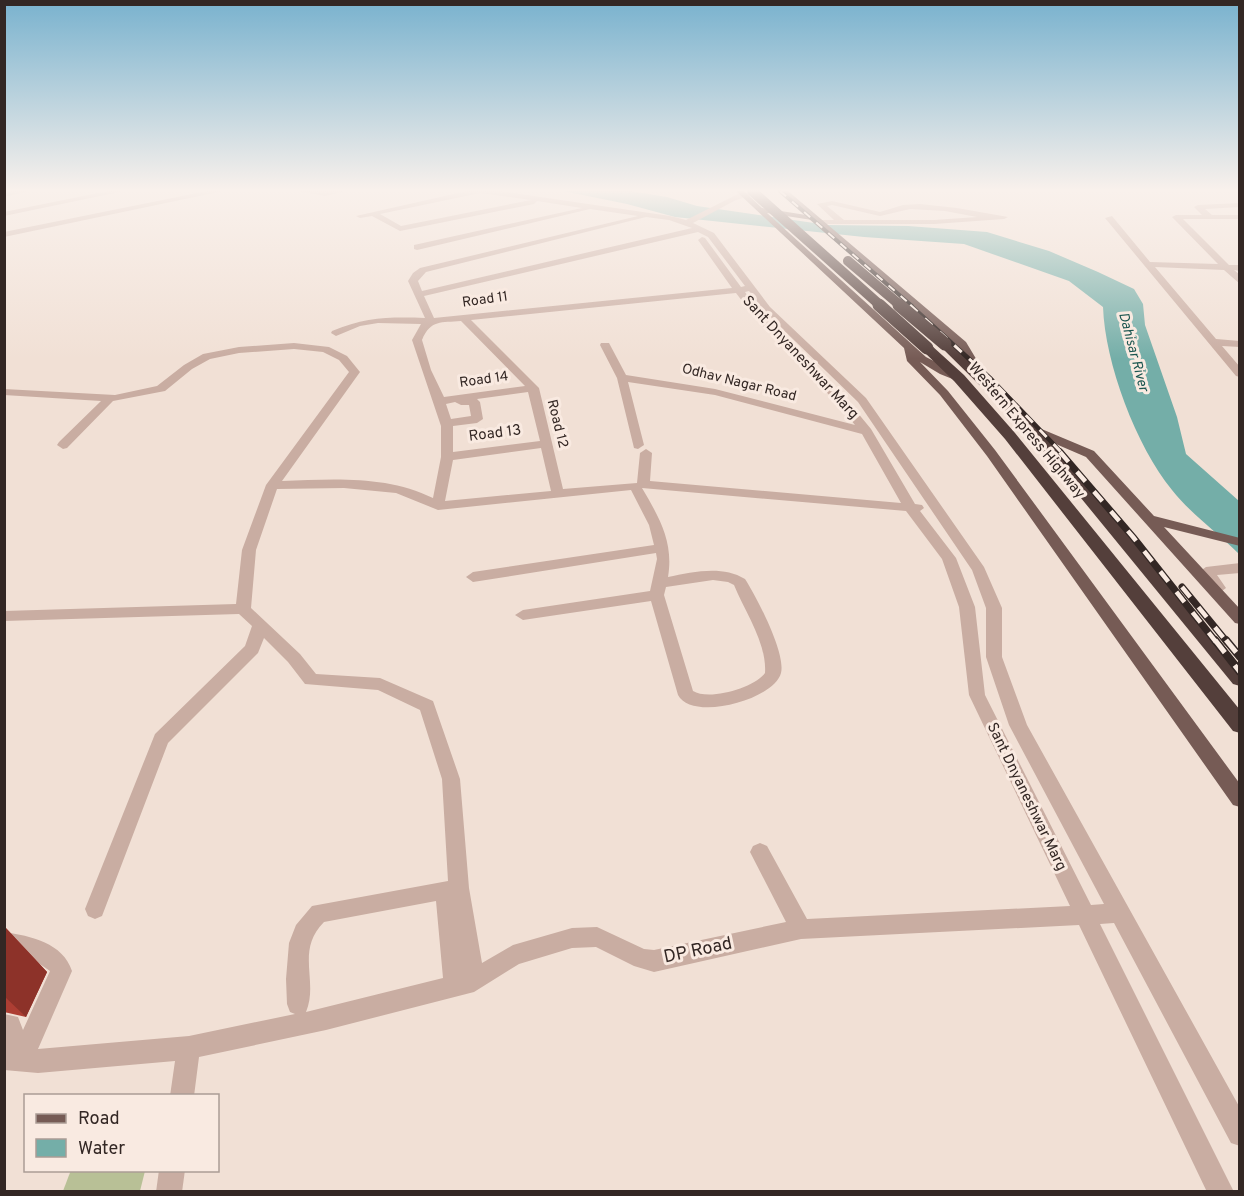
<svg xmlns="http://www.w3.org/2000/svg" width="1244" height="1196" font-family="Overpass,sans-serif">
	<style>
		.green { fill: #b8c096 }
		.water { fill: #74aea8 }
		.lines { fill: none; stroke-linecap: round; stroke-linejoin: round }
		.minor { fill: #c9ada2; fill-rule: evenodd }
		.major { fill: #765b55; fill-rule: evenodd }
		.highway { fill: #543f3b; fill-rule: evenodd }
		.rail-far3-casing { stroke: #332724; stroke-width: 4 }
		.rail-far2-casing { stroke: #332724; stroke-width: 4.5 }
		.rail-far1-casing { stroke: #332724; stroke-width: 7 }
		.rail-casing { stroke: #332724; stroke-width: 8 }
		.rail-far3 { stroke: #f9eae1; stroke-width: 2; stroke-dasharray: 8; stroke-linecap: butt }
		.rail-far2 { stroke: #f9eae1; stroke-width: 3; stroke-dasharray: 10; stroke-linecap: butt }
		.rail-far1 { stroke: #f9eae1; stroke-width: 4.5; stroke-dasharray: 13; stroke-linecap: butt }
		.rail { stroke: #f9eae1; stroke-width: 5; stroke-dasharray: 16; stroke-linecap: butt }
		.highway-bridge-far1 { stroke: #543f3b; stroke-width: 10 }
		.highway-bridge { stroke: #543f3b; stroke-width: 13 }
		.wall { fill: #ad3e33 }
		.shaded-wall { fill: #8d3229 }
		.labels { text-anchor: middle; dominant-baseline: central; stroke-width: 6; stroke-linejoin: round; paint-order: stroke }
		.far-street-label { font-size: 14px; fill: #332724; stroke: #f9eae1 }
		.far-water-label { font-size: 14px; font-style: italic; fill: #1a554f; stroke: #f9eae1 }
		.street-label { font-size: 15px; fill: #332724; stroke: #f9eae1 }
		.near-street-label { font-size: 18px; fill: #332724; stroke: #f9eae1 }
	</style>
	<rect width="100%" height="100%" fill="#f1e0d5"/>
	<polygon class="green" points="71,1170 145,1170 145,1171 140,1191 63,1191"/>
	<path class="water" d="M563,191H630L667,197L697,206L828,225L908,226L987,232L1049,251L1098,272L1134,289L1143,304L1145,325L1177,417L1186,454L1239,501V554C1218,533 1191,514 1172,490C1136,446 1105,363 1103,307L1069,281L964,244L864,237L675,217L627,204Z"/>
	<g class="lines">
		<g class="minor">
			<polygon points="12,191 29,191 4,197 4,193"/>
			<polygon points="108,191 124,191 4,216 4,212"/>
			<polygon points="207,191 223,191 4,237 4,232"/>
			<polygon points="298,191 346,191 325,196"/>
			<path d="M467,191H500L670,216L686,220L738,194L762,191L734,201L693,223L714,233L770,307L866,398L984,567L1002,608V657L1027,725L1240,1108V1146L1231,1143L1114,923L1100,924L1234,1192H1207L1079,925L801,939L654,972L634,966L596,947L572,948L519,964L474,992L326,1030L199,1057L194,1096H170L175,1061L38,1073L4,1070V1014L18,1017L23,1030L50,971L34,960L4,952V932C31,936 63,943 72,971L38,1049L189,1036L295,1014L290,1012L287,1004L286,979L289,943L296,925L312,906L448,881L442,779L420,710L378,690L305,684L288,662L264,638L258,653L168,743L102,916L95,919L88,916L85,909L155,734L245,646L252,626L239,614L4,621V611L236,604L242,550L266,485L349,372L339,360L323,352L294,349L239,353L210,359L192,369L165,391L113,401L67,448L63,449L57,445L59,442L101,401L4,395V389L115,395L157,386L184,365L203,354L239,347L294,343L329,347L347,356L360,372L282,481C332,479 387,475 433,498L441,457V426L412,340L421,324L378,323L360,326L336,336L331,333L332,331C366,317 389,317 425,318L408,281L413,273L420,268L638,216L590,209L417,250L414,249V245L582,208L537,201L534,204L400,231L372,216L360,218L356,216ZM480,193L531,200L401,226L380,214ZM646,217L669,220L692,228L422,291L418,281L426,272ZM698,232L708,237L745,286L741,287L705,238L702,237L698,240L732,288L434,318L424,296ZM749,291L764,311L858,402L972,570L986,608V657L1009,725L1104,904L1091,905L985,695L975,607L956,558L920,511L924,508L922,505L915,504L871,429L847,400L757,309L745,292ZM736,293C771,341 818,378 855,425L715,389L626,375L609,343H601L600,345L617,378L634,448L638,449L644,445L628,382L715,395L862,434L901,503L650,481L652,453L646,449L640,453L637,483L563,489L539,388L471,320ZM461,321L525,386L444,397L431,370L422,340C431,319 441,323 461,321ZM528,392L540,441L453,452V426L477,423L483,419L480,402L477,399ZM455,402L461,405H469L471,416L451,419L446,404ZM541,448L551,491L445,501L453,460ZM344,488L396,493L438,510L631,490L649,525L654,545L473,572L466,577L473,582L656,553L657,559L650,591L523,610L515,615L523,620L651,601L678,695C692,722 774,700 781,673C786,653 756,596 745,579C722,565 693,572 668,577C674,542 659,517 642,488L906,511L942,559L959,607L969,695L1070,906L807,919L767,846L760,843L753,846L750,852L786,922L654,950L644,949L597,927L572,928L513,945L482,963L469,888L460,779L433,701L380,678L316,674L300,654L251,608L256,550L277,489ZM713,580L728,582L734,585C745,612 767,643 765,673C754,688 709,701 693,691L664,595L666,587ZM436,901L443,978L306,1012C319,981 295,951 324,922Z"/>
			<path d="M832,201L880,212L903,205L920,204L957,208L1008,217L1004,219L934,224H815V220H834L817,204ZM832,205L880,216L910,209L945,211L977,217L934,220H844L827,206Z"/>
			<polygon points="1240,203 1240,207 1205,209 1212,215 1240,215 1240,219 1183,219 1229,265 1240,265 1240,271 1234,270 1240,275 1240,284 1224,270 1155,267 1216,339 1240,341 1240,347 1222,346 1240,367 1240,377 1236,376 1105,218 1112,216 1150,262 1218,264 1172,217 1176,215 1202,215 1194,207 1198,205"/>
			<polygon points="1240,563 1240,573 1217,575 1226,588 1219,593 1214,591 1199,572 1206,567"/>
			<polygon points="159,1170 185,1170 182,1192 156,1192"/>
		</g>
		<g class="major">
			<polygon points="736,191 744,191 762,208 806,215 780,191 788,191 966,342 987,377 986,379 978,379 958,346 812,220 767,213 926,357 963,376 963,380 955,380 940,374 920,362 948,391 995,450 1240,784 1240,807 1233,805 987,456 940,395 907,361 904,348"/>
			<polygon points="1032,425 1094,451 1154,516 1240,538 1240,546 1164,527 1240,609 1240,624 1235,623 1086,457 1028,432 1026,429"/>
		</g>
		<g class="highway">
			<polygon points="945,340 949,341 1037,426 1240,665 1240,686 1233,684 1027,432 941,347 939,344"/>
			<polygon points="927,344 931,345 964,375 1015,433 1240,710 1240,733 1233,731 1005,439 954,381 923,351 921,348 923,345"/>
		</g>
		<defs>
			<polyline id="rail-far3" points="780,191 912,306"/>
			<polyline id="rail-far2" points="910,305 991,379 1062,453"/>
			<g id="rail-far1">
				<polyline points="1060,452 1133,537 1216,642"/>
				<polyline points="1182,587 1227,642"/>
			</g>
			<g id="rail">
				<polyline points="1215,640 1240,672"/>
				<polyline points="1226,640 1240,657"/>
			</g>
		</defs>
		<use href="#rail-far3" class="rail-far3-casing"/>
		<use href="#rail-far2" class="rail-far2-casing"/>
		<use href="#rail-far1" class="rail-far1-casing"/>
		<use href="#rail" class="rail-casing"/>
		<use href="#rail-far3" class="rail-far3"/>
		<use href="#rail-far2" class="rail-far2"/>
		<use href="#rail-far1" class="rail-far1"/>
		<use href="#rail" class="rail"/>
		<g class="highway-bridge-far1">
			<polyline points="752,191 881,306"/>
			<polyline points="848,261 901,306"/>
		</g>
		<g class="highway-bridge">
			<polyline points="879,305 927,348"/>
			<polyline points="899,305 945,344"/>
		</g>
	</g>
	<polygon class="wall" points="4,926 47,972 26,1017 4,1012"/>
	<polygon class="shaded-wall" points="4,926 47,972 26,1017 4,996"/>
	<linearGradient id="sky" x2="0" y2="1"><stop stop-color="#79b2ce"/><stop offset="0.53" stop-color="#f9f1ec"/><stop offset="1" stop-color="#f9f1ec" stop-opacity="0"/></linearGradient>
	<rect width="1244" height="359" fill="url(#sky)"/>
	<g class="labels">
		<g class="far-street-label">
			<text transform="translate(485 300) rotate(-8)">Road 11</text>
			<text transform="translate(484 380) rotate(-8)">Road 14</text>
			<text transform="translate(739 383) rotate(14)">Odhav Nagar Road</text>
			<text transform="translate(557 424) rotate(76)">Road 12</text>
		</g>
		<g class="far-water-label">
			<text transform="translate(1133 352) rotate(75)">Dahisar River</text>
		</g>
		<g class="street-label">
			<text transform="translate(800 358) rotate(47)">Sant Dnyaneshwar Marg</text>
			<text transform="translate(1026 431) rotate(50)">Western Express Highway</text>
			<text transform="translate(495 434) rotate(-7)">Road 13</text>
			<text transform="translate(1026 797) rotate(64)">Sant Dnyaneshwar Marg</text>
		</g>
		<g class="near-street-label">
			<text transform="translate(698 951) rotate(-12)">DP Road</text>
		</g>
	</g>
	<rect width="1244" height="1196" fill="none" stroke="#332724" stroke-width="12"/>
	<rect x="24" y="1094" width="195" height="78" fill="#f9eae1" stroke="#aa9c95" stroke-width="1.5"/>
	<rect x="36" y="1114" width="30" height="9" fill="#765b55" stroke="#aa9c95" stroke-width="1.5"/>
	<text x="78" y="1124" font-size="18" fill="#332724">Road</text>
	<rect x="36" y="1139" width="30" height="18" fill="#74aea8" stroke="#aa9c95" stroke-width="1.5"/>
	<text x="78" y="1154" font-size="18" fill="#332724">Water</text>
</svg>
